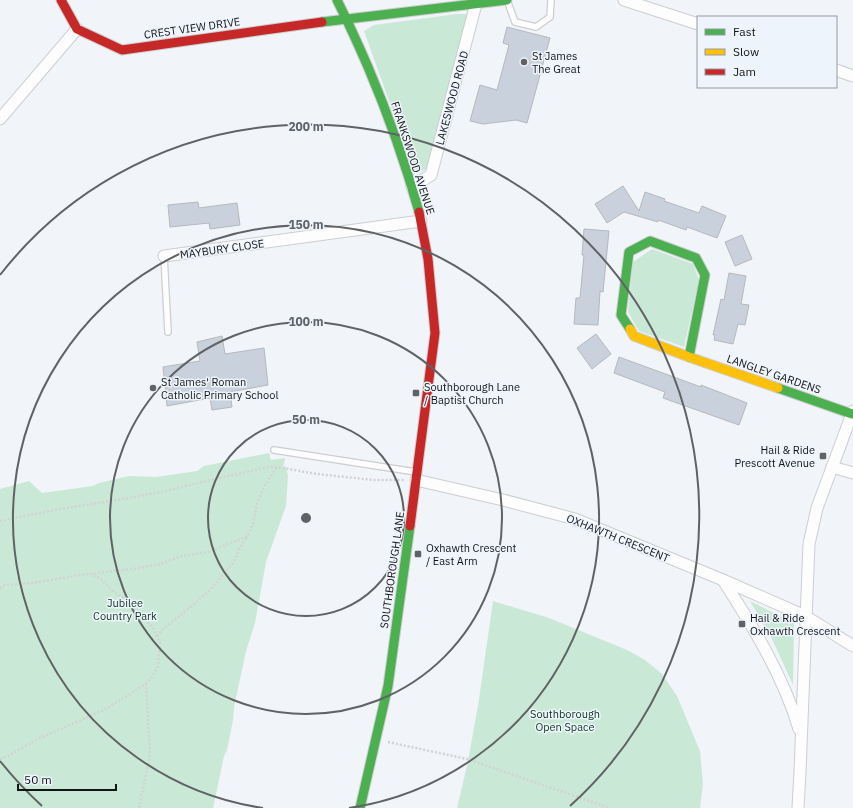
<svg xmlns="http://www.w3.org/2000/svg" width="853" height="808" font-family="'IBM Plex Sans',sans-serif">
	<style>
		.green { fill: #cae8d6 }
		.building { fill: #c9d2dc; stroke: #b6b8bb }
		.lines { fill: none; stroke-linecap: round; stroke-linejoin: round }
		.lane-casing { stroke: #ccced1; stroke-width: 8 }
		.street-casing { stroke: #ccced1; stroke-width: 13 }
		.fast-casing { stroke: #ccced1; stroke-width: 11 }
		.slow-casing { stroke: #ccced1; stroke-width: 11 }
		.jam-casing { stroke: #ccced1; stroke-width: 11 }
		.path { stroke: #d2d3d3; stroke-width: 2.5; stroke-dasharray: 2 2; stroke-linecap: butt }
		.lane { stroke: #fdfdfe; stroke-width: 5.5 }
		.street { stroke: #fdfdfe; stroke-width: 11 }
		.fast { stroke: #4caf50; stroke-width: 9 }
		.slow { stroke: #ffc107; stroke-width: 9 }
		.jam { stroke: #c62828; stroke-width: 9 }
		.ring { fill: none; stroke: #606265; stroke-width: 2 }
		.poi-dot { fill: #606265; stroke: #eef4fb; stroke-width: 1.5 }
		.labels { text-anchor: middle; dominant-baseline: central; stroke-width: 3; stroke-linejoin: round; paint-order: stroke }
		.street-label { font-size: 11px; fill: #121416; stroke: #eef4fb }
		.poi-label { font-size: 11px; fill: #121416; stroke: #eef4fb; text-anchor: start }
		.park-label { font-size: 11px; fill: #0a361c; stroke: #eef4fb }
		.centre { fill: #606265; stroke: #eef4fb; stroke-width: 2 }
		.ring-label { font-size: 12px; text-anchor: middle; font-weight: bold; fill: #606265; stroke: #eef4fb; stroke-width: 3; stroke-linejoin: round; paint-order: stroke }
	</style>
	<rect width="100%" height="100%" fill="#f1f4f8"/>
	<g class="green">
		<polygon points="457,14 470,14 427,169 415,173 364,31 374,25"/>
		<polygon points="652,249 693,264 699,280 684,347 639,331 628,312 633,262"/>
		<polygon points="269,453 271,460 285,458 283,468 286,466 288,476 286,506 266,562 255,623 246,651 234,707 233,720 227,750 224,756 213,808 0,808 0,489 29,481 42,493 93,486 99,483 129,476 156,477 197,471 204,466"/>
		<polygon points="493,601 549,618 627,650 645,660 662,674 677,696 700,751 703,784 700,808 457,808 467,766 478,706"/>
		<polygon points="750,601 794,623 793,685 772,639"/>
	</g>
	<g class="building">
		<polygon points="507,27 550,38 527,123 516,120 483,124 470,121 480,85 497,90 509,45 503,43"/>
		<polygon points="623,186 639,211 645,192 665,199 664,201 699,213 702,206 726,216 717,238 687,227 686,230 658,220 658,222 624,212 607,223 595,204"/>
		<polygon points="198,202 199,208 237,203 240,225 210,229 209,223 170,227 168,205"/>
		<polygon points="584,229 609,231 603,292 600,291 598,325 574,324 576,298 580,298 584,255 582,255"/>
		<polygon points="742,235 752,259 735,266 725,242"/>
		<polygon points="729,273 746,276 741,304 749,305 745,325 738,324 733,344 714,340 715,335 713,335 721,299 724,300"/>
		<polygon points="596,334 611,354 592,369 577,348"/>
		<polygon points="222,336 225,354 264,348 268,385 230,392 232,407 212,410 210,398 167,406 163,367 200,361 197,342"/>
		<polygon points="619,357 701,387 701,385 747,403 739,425 663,398 665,392 614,373"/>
	</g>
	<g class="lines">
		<defs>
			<g id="lane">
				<polyline points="507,0 515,22 536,27 550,17 551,0"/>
				<polyline points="164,256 168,332"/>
				<polyline points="274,450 416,472"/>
			</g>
			<g id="street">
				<polyline points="624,0 698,24"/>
				<polyline points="836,70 853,76"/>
				<polyline points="0,119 77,29"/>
				<polyline points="412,187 431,175 477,0"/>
				<polyline points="164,256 421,221"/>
				<polyline points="832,467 853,473"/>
				<polyline points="416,480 503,500 575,519 723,580 805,616 853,646"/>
				<path d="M723,580C753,627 783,675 799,729"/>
				<polyline points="798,808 800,772 809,544 817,508 853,411"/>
			</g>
			<g id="fast">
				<path d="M337,0C348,22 358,44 368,67C388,114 405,162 419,212"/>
				<polyline points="322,22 507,0"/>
				<polyline points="630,329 621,315 629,252 650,241 696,258 705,275 689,357"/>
				<polyline points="778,388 852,414"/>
				<polyline points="360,808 388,686 410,526"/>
			</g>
			<polyline id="slow" points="630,329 634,336 689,357 778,388"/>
			<g id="jam">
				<polyline points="61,0 77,29 122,50 322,22"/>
				<polyline points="410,526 435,333 428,259 419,212"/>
			</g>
		</defs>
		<use href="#lane" class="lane-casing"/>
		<use href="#street" class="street-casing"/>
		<use href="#fast" class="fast-casing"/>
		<use href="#slow" class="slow-casing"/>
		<use href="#jam" class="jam-casing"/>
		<g class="path">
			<polyline points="0,521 60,509 123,499 166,491 206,481 269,467 277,467 317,474 374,480 404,480"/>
			<polyline points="0,588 5,585 32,583 81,575 140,568 160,564 182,556 208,552 248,536 253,524 257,504 265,485 277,467"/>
			<polyline points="157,636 163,629 193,605 210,590 234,562 239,549 248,536"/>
			<polyline points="388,742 467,759 610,808"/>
			<polyline points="0,759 8,756 38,739 106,709 144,685 152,677 158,666 160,643 153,628 145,618 122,597 114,592 100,578 92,575"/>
			<polyline points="139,808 150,755 146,684"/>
		</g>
		<use href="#lane" class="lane"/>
		<use href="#street" class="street"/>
		<use href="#fast" class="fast"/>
		<use href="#slow" class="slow"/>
		<use href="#jam" class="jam"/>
	</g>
	<g class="ring">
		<circle cx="306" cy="518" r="98"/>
		<circle cx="306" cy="518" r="196"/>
		<path d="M263 808A293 293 0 1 1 349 808"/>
		<path d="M42 806A391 391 0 0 1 0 761M0 275A391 391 0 1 1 570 806"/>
	</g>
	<g class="poi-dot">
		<circle cx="524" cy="62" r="4"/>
		<circle cx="153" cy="388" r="4"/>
		<rect x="412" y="389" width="8" height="8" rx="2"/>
		<rect x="819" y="452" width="8" height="8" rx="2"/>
		<rect x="414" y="550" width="8" height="8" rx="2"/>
		<rect x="738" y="620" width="8" height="8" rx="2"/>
	</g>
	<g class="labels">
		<g class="street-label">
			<text transform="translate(192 28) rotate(-8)">CREST VIEW DRIVE</text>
			<text transform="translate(452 98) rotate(-75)">LAKESWOOD ROAD</text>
			<text transform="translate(413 158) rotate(72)">FRANKSWOOD AVENUE</text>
			<text transform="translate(222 249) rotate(-8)">MAYBURY CLOSE</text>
			<text transform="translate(774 374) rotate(19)">LANGLEY GARDENS</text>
			<text transform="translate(618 538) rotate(22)">OXHAWTH CRESCENT</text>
			<text transform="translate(392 570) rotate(-82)">SOUTHBOROUGH LANE</text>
		</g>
		<g class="poi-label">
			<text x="532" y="56">St James<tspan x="532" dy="13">The Great</tspan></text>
			<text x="161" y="382">St James' Roman<tspan x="161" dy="13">Catholic Primary School</tspan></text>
			<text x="424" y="387">Southborough Lane<tspan x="424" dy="13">/ Baptist Church</tspan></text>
			<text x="815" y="450" text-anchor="end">Hail &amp; Ride<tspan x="815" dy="13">Prescott Avenue</tspan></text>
			<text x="426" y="548">Oxhawth Crescent<tspan x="426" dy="13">/ East Arm</tspan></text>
			<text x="750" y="618">Hail &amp; Ride<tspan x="750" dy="13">Oxhawth Crescent</tspan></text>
		</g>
		<g class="park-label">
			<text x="125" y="603">Jubilee<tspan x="125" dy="13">Country Park</tspan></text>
			<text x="565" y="714">Southborough<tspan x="565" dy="13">Open Space</tspan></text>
		</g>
	</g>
	<circle cx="306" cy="518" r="6" class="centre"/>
	<g class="ring-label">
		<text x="306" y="131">200 m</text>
		<text x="306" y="229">150 m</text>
		<text x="306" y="326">100 m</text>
		<text x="306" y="424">50 m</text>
	</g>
	<rect x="697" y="16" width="140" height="72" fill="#eef4fb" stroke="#969a9f"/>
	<rect x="705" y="29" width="20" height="6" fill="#4caf50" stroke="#969a9f"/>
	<text x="733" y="36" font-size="12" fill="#121416">Fast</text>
	<rect x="705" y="49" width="20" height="6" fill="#ffc107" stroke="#969a9f"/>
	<text x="733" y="56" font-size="12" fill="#121416">Slow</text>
	<rect x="705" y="69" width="20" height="6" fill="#c62828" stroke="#969a9f"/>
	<text x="733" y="76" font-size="12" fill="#121416">Jam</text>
	<path d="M18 784v6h98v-6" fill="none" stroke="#121416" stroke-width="2"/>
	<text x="24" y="784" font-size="12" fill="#121416" stroke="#eef4fb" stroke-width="3" paint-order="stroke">50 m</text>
</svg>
